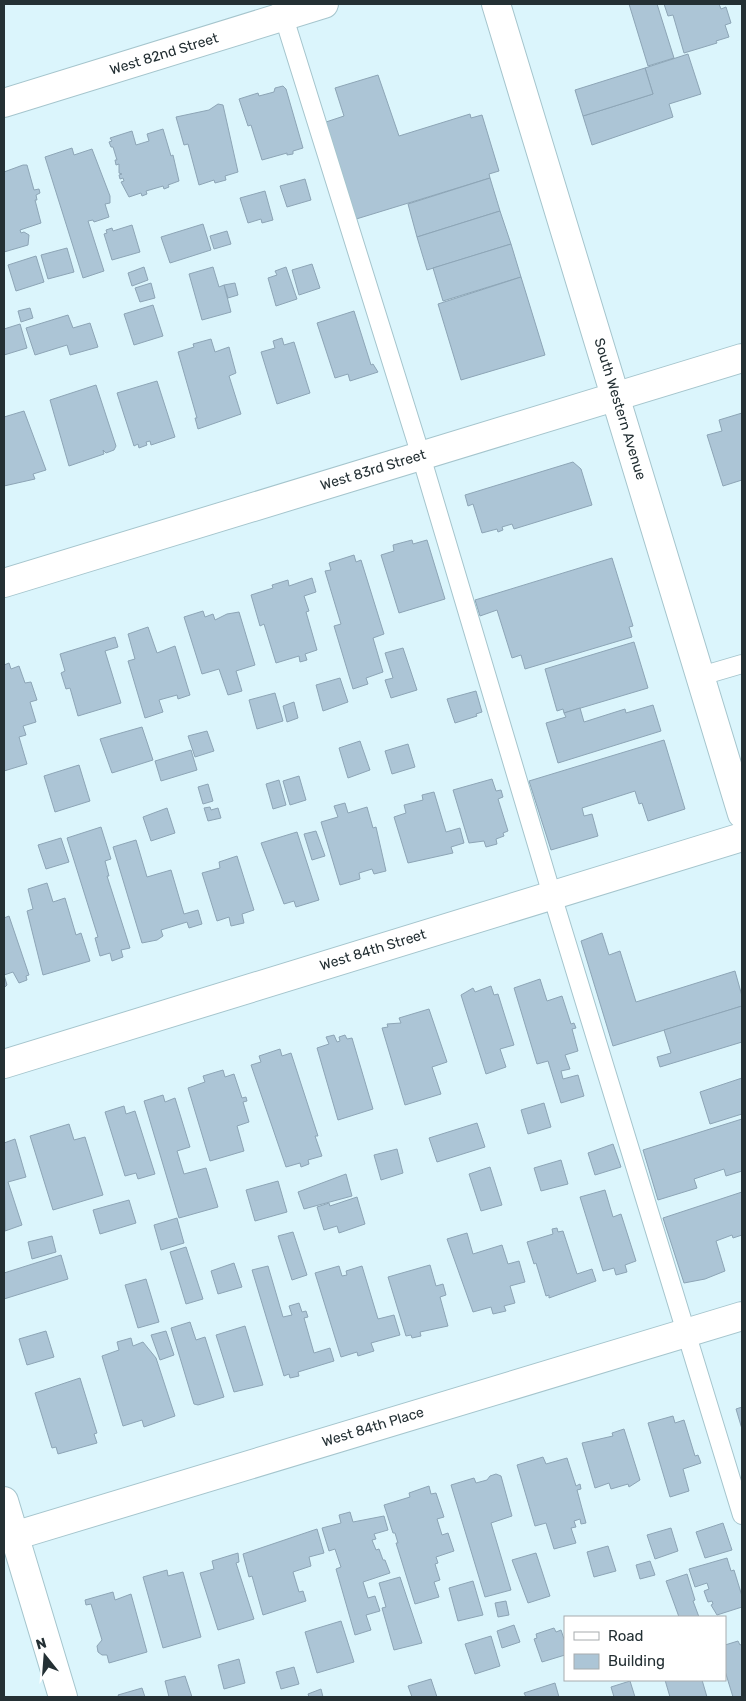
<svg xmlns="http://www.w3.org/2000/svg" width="746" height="1701" font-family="Rubik,sans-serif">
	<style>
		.building { fill: #acc5d6; stroke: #8da5b6 }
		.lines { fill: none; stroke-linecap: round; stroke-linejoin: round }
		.lane-casing { stroke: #a5c5cd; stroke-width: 20 }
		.street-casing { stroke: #a5c5cd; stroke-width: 30 }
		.secondary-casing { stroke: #a5c5cd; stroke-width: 30 }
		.primary-casing { stroke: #a5c5cd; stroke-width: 30 }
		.lane { stroke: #fff; stroke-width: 18 }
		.street { stroke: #fff; stroke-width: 28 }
		.secondary { stroke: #fff; stroke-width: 28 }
		.primary { stroke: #fff; stroke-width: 28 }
		.labels { text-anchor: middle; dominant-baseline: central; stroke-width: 4; stroke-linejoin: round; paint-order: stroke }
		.street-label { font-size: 14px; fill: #243034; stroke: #fff }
	</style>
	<rect width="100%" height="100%" fill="#dbf5fc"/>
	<g class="building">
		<polygon points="629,4 657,4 674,58 648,66"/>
		<polygon points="664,4 719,4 721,9 726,7 731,23 725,25 729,37 716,41 717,43 684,53 673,15 668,16"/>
		<polygon points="688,54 701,94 669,104 673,117 592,145 583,116 653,94 645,68"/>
		<polygon points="645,68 653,94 583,116 575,90"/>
		<polygon points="378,75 399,136 470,114 471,118 482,115 499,171 489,174 490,178 353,220 323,123 344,116 335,88"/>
		<polygon points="283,86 286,89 303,148 293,151 293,154 287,155 287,153 262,160 251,125 248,126 239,99 258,93 259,96 274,92 275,88"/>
		<polygon points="218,104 223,105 238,172 225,176 226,180 215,183 214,180 199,185 188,144 184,145 176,117 209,110"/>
		<polygon points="163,129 171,156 173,155 179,181 168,185 169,187 164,189 163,186 146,191 147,194 142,196 141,193 129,197 121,182 124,181 123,178 120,179 119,175 122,174 119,173 119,164 116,165 115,160 117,160 113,147 111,147 109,142 112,141 110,138 132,131 136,145 149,141 147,134"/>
		<polygon points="72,148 74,155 92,149 110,196 110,203 105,204 109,217 94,222 93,220 88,221 104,271 83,278 45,157"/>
		<polygon points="23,165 27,165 34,190 39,189 40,193 36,195 37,200 35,200 41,223 20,230 21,233 24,232 29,235 28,245 4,252 4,172"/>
		<polygon points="490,178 500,211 417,237 408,204"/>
		<polygon points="305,179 311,200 287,207 280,186"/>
		<polygon points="265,191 273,220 262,223 261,219 248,223 240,198"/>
		<polygon points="500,211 511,244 427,270 417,237"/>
		<polygon points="203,224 211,250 170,263 161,237"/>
		<polygon points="132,225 140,252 112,260 104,234 107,233 106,230 112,228 113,231"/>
		<polygon points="227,231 231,244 214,249 210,236"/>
		<polygon points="511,244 521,277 443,301 433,268"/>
		<polygon points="67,248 74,272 48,279 41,255"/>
		<polygon points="36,256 44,282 16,291 8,265"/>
		<polygon points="312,264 320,288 299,295 292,270"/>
		<polygon points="144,267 148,280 132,286 128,273"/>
		<polygon points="213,267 219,287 224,285 231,312 202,320 189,274"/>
		<polygon points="286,267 297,299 276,306 268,278 277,275 275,271"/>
		<polygon points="521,277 545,355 461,380 438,304"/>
		<polygon points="151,283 155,298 140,302 135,288"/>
		<polygon points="235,283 238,295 228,298 224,285"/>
		<polygon points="153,305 163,336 134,345 124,314"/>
		<polygon points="30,308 33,318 21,322 18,311"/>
		<polygon points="354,311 371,365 373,364 378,372 350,381 348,374 335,378 317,323"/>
		<polygon points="68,315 73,328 90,323 98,347 70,355 67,345 35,355 26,328"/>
		<polygon points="20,324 27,348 4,355 4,329"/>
		<polygon points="282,338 284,345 294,342 310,393 277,404 261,352 275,348 273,341"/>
		<polygon points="211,339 215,352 229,347 236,373 229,376 241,414 198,429 195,418 197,418 178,352 194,347 193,344"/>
		<polygon points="157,381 175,437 151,445 150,441 146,442 147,445 139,448 138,444 134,446 117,393"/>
		<polygon points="96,385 116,446 114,450 106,453 103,450 104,454 69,466 50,400"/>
		<polygon points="24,411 46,470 33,474 35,479 4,486 4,417"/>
		<polygon points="742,413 742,480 723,486 707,435 722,431 719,420"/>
		<polygon points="573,462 581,469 592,505 514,529 512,524 502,527 503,530 498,532 497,529 482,533 473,504 468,506 465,495"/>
		<polygon points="412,540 413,544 427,540 445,599 399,613 381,555 394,551 393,545"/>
		<polygon points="354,555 356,562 361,560 384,634 373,638 383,672 366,678 368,684 353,689 334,626 341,624 325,571 331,570 329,563"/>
		<polygon points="612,558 633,626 629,627 632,637 525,669 521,655 512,658 497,610 480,616 475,600"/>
		<polygon points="312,578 316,592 304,596 309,611 306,612 317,650 305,654 307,660 300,662 299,656 276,663 264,624 260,626 251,595 273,588 272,585 288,580 289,586"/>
		<polygon points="203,611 205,617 213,614 215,620 227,614 239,612 255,665 236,671 242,691 228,695 219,669 202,674 184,617"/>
		<polygon points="148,627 157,653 175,646 190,695 178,699 177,695 159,700 163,712 145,718 128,661 135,659 128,634"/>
		<polygon points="115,637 118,647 105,651 121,703 78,716 70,688 66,689 61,673 65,671 60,654"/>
		<polygon points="634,642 648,688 564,713 563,709 557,711 545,669"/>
		<polygon points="403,648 417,690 391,698 385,680 393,678 385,653"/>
		<polygon points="9,663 11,669 19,666 25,683 31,682 37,700 30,702 36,722 23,726 26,735 19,737 27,764 4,771 4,665"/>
		<polygon points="340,678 348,702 323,711 316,685"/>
		<polygon points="476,691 482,712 476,714 477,716 455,723 447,699"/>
		<polygon points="275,693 283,721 257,729 249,700"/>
		<polygon points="294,702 298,718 287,722 283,706"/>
		<polygon points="653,705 661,731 558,763 546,723 566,717 564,713 580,708 584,722 625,709 626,713"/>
		<polygon points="142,727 153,760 112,773 100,739"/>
		<polygon points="207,731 214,751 195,757 188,736"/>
		<polygon points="664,740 685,809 648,821 642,803 639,804 635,791 582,808 584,816 592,814 598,836 551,850 529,781"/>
		<polygon points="360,741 370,770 348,778 339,748"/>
		<polygon points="408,744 415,767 392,774 385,751"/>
		<polygon points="191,750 197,770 161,781 155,761"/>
		<polygon points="79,765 90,801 55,812 44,776"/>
		<polygon points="299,776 306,800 290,805 283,781"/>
		<polygon points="492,779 496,791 501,790 503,797 498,799 508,831 503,833 504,836 496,839 497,844 486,847 484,841 469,843 453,790"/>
		<polygon points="279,780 286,805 273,809 266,784"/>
		<polygon points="208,784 213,801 203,804 198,787"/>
		<polygon points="434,792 446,832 460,828 464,843 451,847 453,853 408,863 394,817 406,813 404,805 423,800 422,795"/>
		<polygon points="345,803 348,813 367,807 373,828 376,827 386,871 374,874 372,869 359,873 360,879 340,885 321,822 338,817 334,806"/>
		<polygon points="210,807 211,810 218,808 221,818 208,821 204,808"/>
		<polygon points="167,808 175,833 151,841 143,817"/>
		<polygon points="101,827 111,859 105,861 109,876 107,876 130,948 121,950 123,957 112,961 110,953 100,956 95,938 98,937 67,838"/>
		<polygon points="316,831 325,856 312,860 304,834"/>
		<polygon points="297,832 319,900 296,907 294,901 284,904 261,843"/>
		<polygon points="61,838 69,862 46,869 38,845"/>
		<polygon points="136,840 147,877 171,870 184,914 198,910 202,924 189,928 187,922 161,930 163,936 157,940 142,943 113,847"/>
		<polygon points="237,856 254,910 242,914 244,923 231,926 229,917 217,921 202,873 220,868 219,862"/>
		<polygon points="47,883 53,902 65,898 76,935 81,933 90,961 43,975 27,911 33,909 28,889"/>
		<polygon points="9,916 29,975 26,976 27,980 19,983 13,972 4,975 7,985 4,988 4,918"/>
		<polygon points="602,933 609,955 620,951 636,1002 735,971 742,996 742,1006 613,1046 581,941"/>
		<polygon points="540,979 547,1001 562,996 571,1024 574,1023 576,1028 572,1029 578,1051 565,1055 570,1069 561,1071 563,1079 578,1075 584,1096 561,1103 548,1061 537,1064 514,988"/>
		<polygon points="491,986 494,995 498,994 514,1045 500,1049 506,1067 486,1074 461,995 473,988 475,992"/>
		<polygon points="742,1006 742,1042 660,1067 657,1057 671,1053 664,1030"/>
		<polygon points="429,1009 447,1062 432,1067 441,1094 405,1105 382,1028 388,1027 387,1024 401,1023 399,1018"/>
		<polygon points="334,1035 337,1042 340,1041 339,1037 345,1035 347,1039 352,1038 373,1109 338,1120 317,1048 329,1044 326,1037"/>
		<polygon points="280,1049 282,1056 291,1053 318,1136 315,1136 322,1156 308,1160 309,1164 301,1167 300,1163 286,1167 251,1065 261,1062 259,1056"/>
		<polygon points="223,1070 225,1077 234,1074 242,1098 246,1097 247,1101 243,1102 249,1122 237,1126 244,1151 210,1161 188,1088 205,1082 203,1076"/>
		<polygon points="742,1078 742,1114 710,1124 700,1092"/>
		<polygon points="163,1095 165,1102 175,1098 190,1147 177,1151 184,1174 206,1168 218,1207 179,1218 144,1101"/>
		<polygon points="544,1103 551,1127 528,1134 521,1110"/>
		<polygon points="124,1106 126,1114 135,1111 155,1174 138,1179 136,1173 125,1176 105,1112"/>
		<polygon points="742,1119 742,1171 726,1176 724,1169 694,1179 697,1188 658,1200 643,1150"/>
		<polygon points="477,1123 485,1147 437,1162 429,1138"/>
		<polygon points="69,1124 74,1140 85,1137 103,1195 53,1210 30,1136"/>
		<polygon points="15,1139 26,1177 8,1182 22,1225 5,1231 4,1143"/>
		<polygon points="613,1144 621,1167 595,1175 588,1153"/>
		<polygon points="397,1149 403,1173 381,1180 374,1155"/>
		<polygon points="561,1160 568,1184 541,1191 534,1168"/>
		<polygon points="490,1167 502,1205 481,1211 469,1174"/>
		<polygon points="346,1174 352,1196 304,1209 298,1192"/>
		<polygon points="278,1181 287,1212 255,1221 246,1190"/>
		<polygon points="605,1190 613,1217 621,1214 636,1261 625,1265 627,1272 616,1275 614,1268 603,1271 580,1197"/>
		<polygon points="742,1192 742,1235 733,1238 732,1235 716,1241 725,1271 705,1279 684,1283 663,1218"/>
		<polygon points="357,1197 365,1224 339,1233 337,1226 324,1230 317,1207 329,1203 330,1206"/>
		<polygon points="129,1200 136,1223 100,1234 93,1210"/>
		<polygon points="177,1218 184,1243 161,1250 154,1225"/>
		<polygon points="557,1228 558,1232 563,1231 577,1274 592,1269 596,1281 549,1298 549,1295 546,1296 536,1263 534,1264 527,1242 553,1234 552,1229"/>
		<polygon points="293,1232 307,1275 292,1280 278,1236"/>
		<polygon points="467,1233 473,1254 502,1245 508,1264 519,1261 525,1282 510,1286 515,1303 504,1306 506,1311 493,1314 491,1307 473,1312 447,1239"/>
		<polygon points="52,1236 56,1252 32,1259 28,1242"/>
		<polygon points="186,1247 203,1299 186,1304 170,1252"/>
		<polygon points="61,1255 68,1279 4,1299 4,1273"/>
		<polygon points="234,1263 242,1287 218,1294 211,1271"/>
		<polygon points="430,1265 436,1286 443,1284 446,1295 440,1297 448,1326 420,1332 421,1336 412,1338 411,1335 406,1336 388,1277"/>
		<polygon points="268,1266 283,1317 292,1315 289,1306 299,1303 302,1312 306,1311 308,1317 304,1318 314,1353 330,1348 334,1361 298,1372 299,1376 290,1378 289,1374 284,1376 252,1270"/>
		<polygon points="339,1266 342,1276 347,1275 346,1271 362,1266 378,1319 394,1315 400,1335 371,1343 374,1351 358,1356 357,1352 341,1357 315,1273"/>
		<polygon points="146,1279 159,1322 138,1328 125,1285"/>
		<polygon points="190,1322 196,1340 205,1337 224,1397 198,1405 194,1404 171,1328"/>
		<polygon points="245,1326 263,1385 234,1392 216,1335"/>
		<polygon points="46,1331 54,1357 27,1365 19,1339"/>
		<polygon points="166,1331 174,1355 160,1360 151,1335"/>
		<polygon points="131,1338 133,1346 143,1342 156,1358 175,1416 144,1427 142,1420 123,1426 102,1356 119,1350 117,1342"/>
		<polygon points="80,1378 97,1433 94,1434 97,1443 58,1454 56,1447 52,1448 35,1393"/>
		<polygon points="742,1407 742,1429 736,1409"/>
		<polygon points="673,1416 675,1423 684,1420 695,1456 698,1455 701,1463 683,1469 689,1491 670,1497 648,1423"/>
		<polygon points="624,1429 640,1480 629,1487 628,1484 611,1489 609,1483 595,1488 582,1443 613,1436 612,1433"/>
		<polygon points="543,1457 546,1464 567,1458 576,1486 580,1484 581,1489 577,1490 586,1523 581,1524 580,1519 574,1521 576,1527 571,1528 576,1543 554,1549 546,1523 535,1526 517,1465"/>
		<polygon points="496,1474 501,1476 512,1516 491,1523 511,1590 485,1597 451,1485 474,1478 476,1483 487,1480 490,1476"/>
		<polygon points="429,1486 431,1494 436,1493 444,1517 437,1519 442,1535 448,1533 454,1551 436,1557 438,1563 435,1564 440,1580 434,1582 439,1597 415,1604 396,1543 398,1543 395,1533 393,1533 384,1505 410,1497 409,1493"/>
		<polygon points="350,1512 353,1522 384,1516 388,1530 374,1534 376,1539 372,1540 376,1550 379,1549 383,1560 385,1560 390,1573 363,1582 368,1598 375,1596 380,1611 366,1615 371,1630 355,1635 336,1569 341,1567 335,1549 329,1551 322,1528 341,1523 339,1515"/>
		<polygon points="723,1523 732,1550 705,1558 696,1532"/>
		<polygon points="671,1528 678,1551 655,1559 647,1535"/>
		<polygon points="317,1529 324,1553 309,1557 311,1566 293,1572 299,1592 303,1591 306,1601 263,1615 252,1576 249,1577 243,1554"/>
		<polygon points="608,1546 616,1571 594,1577 587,1552"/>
		<polygon points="238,1553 239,1562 236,1563 254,1619 218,1630 200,1573 214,1569 212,1561"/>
		<polygon points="536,1553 550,1596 528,1603 512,1560"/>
		<polygon points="727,1558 731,1571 734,1570 742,1596 742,1607 717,1615 711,1605 713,1604 712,1601 708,1602 704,1591 709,1589 707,1583 695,1587 689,1569"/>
		<polygon points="650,1561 655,1575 640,1579 636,1565"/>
		<polygon points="167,1570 168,1576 183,1572 201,1637 163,1648 143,1577"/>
		<polygon points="687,1574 695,1600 693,1601 699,1617 679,1617 666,1581"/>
		<polygon points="400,1577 422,1643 394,1650 382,1608 386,1607 379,1583"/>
		<polygon points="473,1581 483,1615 458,1621 449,1588"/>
		<polygon points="113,1592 115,1600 131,1594 147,1652 109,1663 107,1655 102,1655 98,1652 97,1646 102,1640 91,1604 86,1605 85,1600"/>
		<polygon points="506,1601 509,1615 498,1617 495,1603"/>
		<polygon points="341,1621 354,1662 317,1673 305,1632"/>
		<polygon points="514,1625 520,1642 502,1648 497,1631"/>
		<polygon points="554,1628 556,1632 561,1630 565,1642 565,1655 542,1662 534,1639 537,1638 536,1634"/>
		<polygon points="491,1636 500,1666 475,1674 465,1644"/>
		<polygon points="738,1641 740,1645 742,1644 742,1697 733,1697 725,1671 725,1645"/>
		<polygon points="239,1659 245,1683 224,1689 218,1665"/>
		<polygon points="294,1667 299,1684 281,1689 276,1672"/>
		<polygon points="185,1676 192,1697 169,1697 165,1681"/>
		<polygon points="431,1679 437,1697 412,1697 408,1686"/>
		<polygon points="665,1680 702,1680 707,1697 670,1697"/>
		<polygon points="630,1681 635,1697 614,1697 611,1687"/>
		<polygon points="555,1683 559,1697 526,1697 524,1693"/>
		<polygon points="142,1688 145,1697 119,1697 118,1695"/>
		<polygon points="321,1689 323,1697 309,1697 308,1694"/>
	</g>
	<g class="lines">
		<defs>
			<g id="lane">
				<polyline points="281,8 421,456 552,895 742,1515"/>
				<polyline points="701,676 742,664"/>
			</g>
			<g id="street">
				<polyline points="4,103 324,4"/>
				<polyline points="4,1064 742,837"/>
				<polyline points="4,1501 63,1697"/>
				<polyline points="4,1539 742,1316"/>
			</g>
			<polyline id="secondary" points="4,583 742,358"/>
			<polyline id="primary" points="496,4 742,814"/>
		</defs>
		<use href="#lane" class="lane-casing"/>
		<use href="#street" class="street-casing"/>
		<use href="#secondary" class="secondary-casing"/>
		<use href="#primary" class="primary-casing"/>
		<use href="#lane" class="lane"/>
		<use href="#street" class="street"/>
		<use href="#secondary" class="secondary"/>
		<use href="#primary" class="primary"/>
	</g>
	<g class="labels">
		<g class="street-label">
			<text transform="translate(164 54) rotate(-17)">West 82nd Street</text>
			<text transform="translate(620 409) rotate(73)">South Western Avenue</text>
			<text transform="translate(373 470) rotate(-17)">West 83rd Street</text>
			<text transform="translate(373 950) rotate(-17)">West 84th Street</text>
			<text transform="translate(373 1427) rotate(-17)">West 84th Place</text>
		</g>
	</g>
	<rect width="746" height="1701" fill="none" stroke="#243034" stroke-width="10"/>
	<rect x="564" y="1616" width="162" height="65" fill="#ffffff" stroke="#a7acae"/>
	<rect x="574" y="1632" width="25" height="8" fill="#ffffff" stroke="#a7acae"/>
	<text x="608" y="1641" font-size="15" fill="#243034">Road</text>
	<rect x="574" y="1654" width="25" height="15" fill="#acc5d6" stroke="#a7acae"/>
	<text x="608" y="1666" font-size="15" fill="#243034">Building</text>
	<g transform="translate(45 1656) rotate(343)" stroke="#ffffff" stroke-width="4" paint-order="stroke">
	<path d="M0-4L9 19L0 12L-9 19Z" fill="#243034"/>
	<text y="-8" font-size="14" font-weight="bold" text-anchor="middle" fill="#243034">N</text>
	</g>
</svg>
